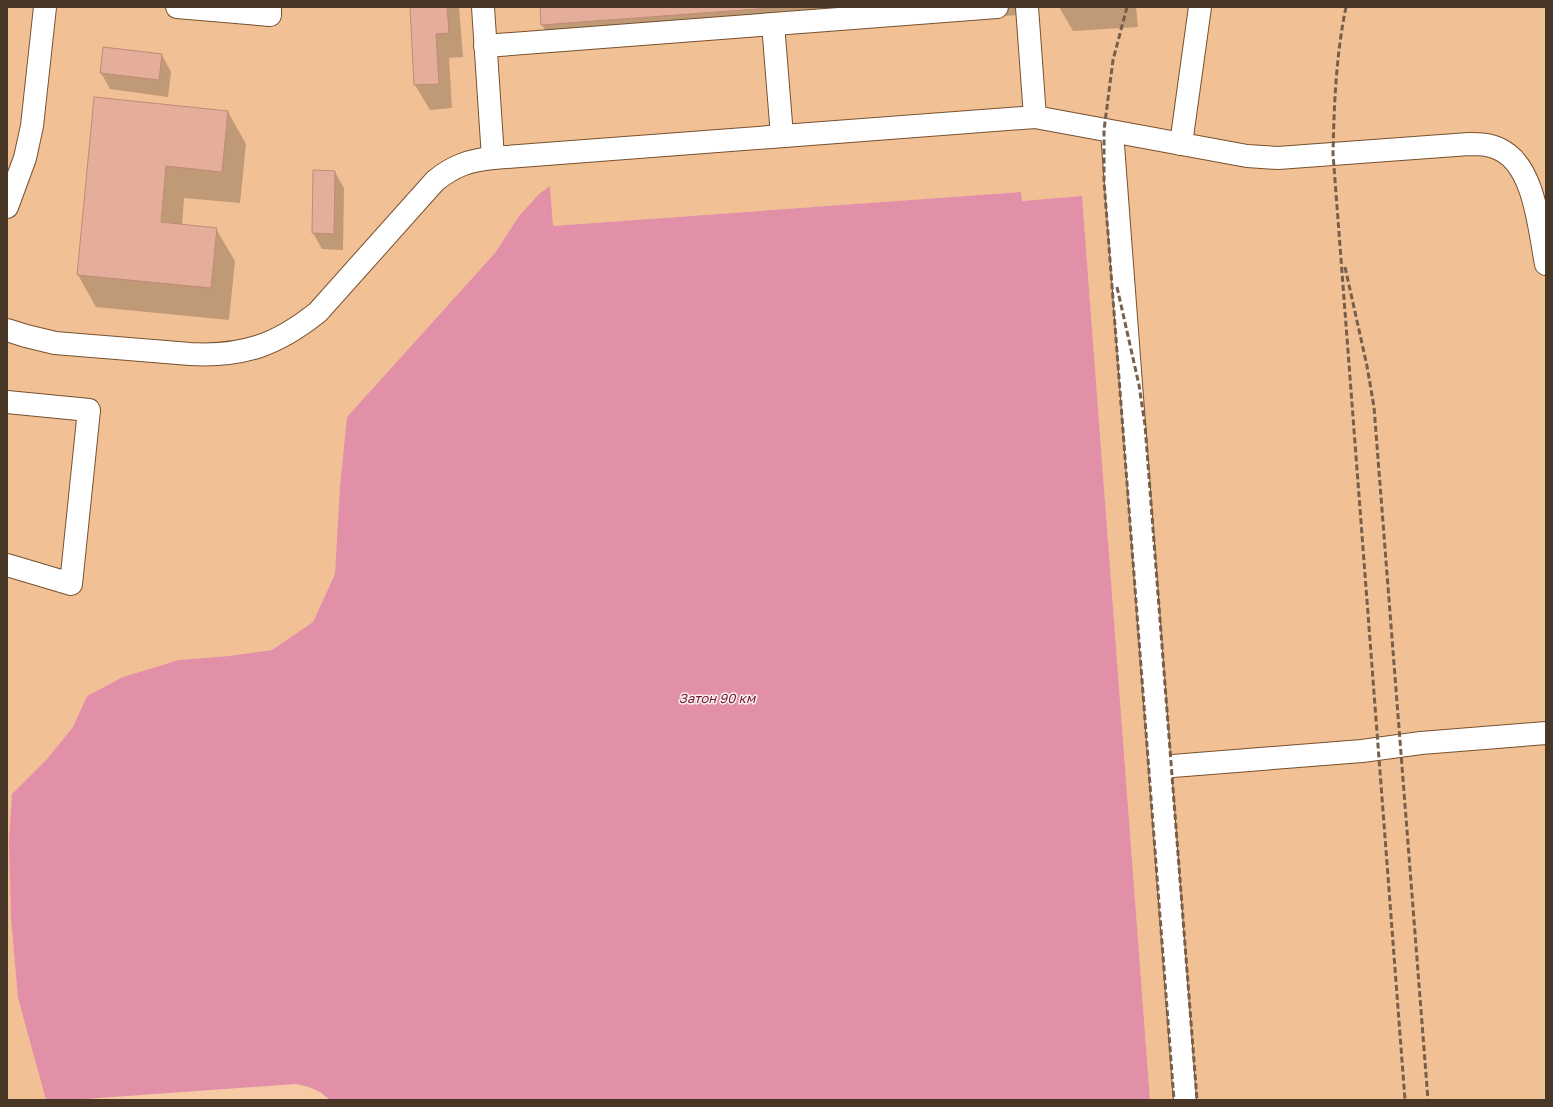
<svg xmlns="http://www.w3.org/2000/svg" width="1553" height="1107" font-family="'Golos Text',sans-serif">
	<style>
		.built { fill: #f1c095 }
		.water { fill: #e290a7 }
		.pier { fill: #f6caa5 }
		.shadow { fill: #0003 }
		.building { fill: #e5ae9a; stroke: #bf8b77 }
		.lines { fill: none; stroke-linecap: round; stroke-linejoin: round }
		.minor-casing { stroke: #77512f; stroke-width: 24 }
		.minor { stroke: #fff; stroke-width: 22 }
		.rail { stroke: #775f49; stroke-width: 3; stroke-dasharray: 6 3; stroke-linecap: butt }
		.labels { text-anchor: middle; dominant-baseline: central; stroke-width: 3; stroke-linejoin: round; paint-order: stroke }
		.water-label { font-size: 13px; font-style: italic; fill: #76183e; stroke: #fcf2eb }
	</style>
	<rect width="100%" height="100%" fill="#f6caa5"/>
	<polygon class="built" points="7,7 1546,7 1546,1100 1150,1100 1082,196 1022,201 1021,192 553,226 550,187 519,216 495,253 347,417 340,487 335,574 313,622 272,650 229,656 179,660 123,677 87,696 73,727 47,759 12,794 9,842 11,918 18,998 46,1100 7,1100"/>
	<polygon class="water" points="550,186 553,226 1021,192 1022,201 1082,196 1150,1100 46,1100 18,998 11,918 9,842 12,794 47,759 73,727 87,696 123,677 179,660 229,656 272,650 313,622 335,574 340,487 347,417 495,253 519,216 539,194"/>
	<polygon class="pier" points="296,1084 309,1087 320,1092 330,1100 71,1100"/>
	<g class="shadow">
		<polygon points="411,7 459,7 463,57 449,58 452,108 430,110 415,85"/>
		<polygon points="541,7 1017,7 1018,15 557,49 542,25"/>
		<polygon points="1059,7 1136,7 1138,27 1073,31"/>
		<polygon points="162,55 171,72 168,97 110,89 101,73"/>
		<polygon points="95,99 228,112 246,144 240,203 184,198 182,225 216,229 235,261 229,320 96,307 78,275"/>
		<polygon points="335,172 344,188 343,250 322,249 313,233"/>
	</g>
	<g class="building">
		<polygon points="410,7 447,7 449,33 436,34 439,84 414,85"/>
		<polygon points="540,7 784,7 541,25"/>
		<polygon points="103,47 162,54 159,80 100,73"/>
		<polygon points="94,97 228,111 222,172 166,166 161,222 217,228 211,288 77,275"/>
		<polygon points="313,170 335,171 334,234 312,233"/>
	</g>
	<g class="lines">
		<defs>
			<g id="minor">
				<polyline points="177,7 270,15 270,7"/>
				<polyline points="483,7 493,158"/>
				<polyline points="1027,7 1035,117"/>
				<polyline points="773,24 782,136"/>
				<polyline points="485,46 997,7"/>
				<polyline points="1112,132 1185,1100"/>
				<polyline points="1181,144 1200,7"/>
				<polyline points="7,207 25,158 32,126 45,7"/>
				<path d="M7,330L26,336L55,343L190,354C243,357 277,345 318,312L435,181C453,166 470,160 493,158L1035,117L1247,156L1278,158L1469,144C1479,144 1489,144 1499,149C1535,165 1539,229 1546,264"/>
				<polyline points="7,402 89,410 71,584 7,565"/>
				<polyline points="1160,767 1362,751 1421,743 1546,733"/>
			</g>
		</defs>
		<use href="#minor" class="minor-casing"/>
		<use href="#minor" class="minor"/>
		<g class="rail">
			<polyline points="1127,7 1113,60 1104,130 1104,181 1174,1100"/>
			<path d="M1346,7C1336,55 1334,105 1333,154L1405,1100"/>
			<polyline points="1345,267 1367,366 1374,407 1428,1100"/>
			<polyline points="1117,287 1139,385 1145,425 1197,1100"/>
		</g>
	</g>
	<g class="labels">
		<g class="water-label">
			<text x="717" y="698">Затон 90 км</text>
		</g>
	</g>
	<rect width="1553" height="1107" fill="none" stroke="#483727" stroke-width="16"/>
</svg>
